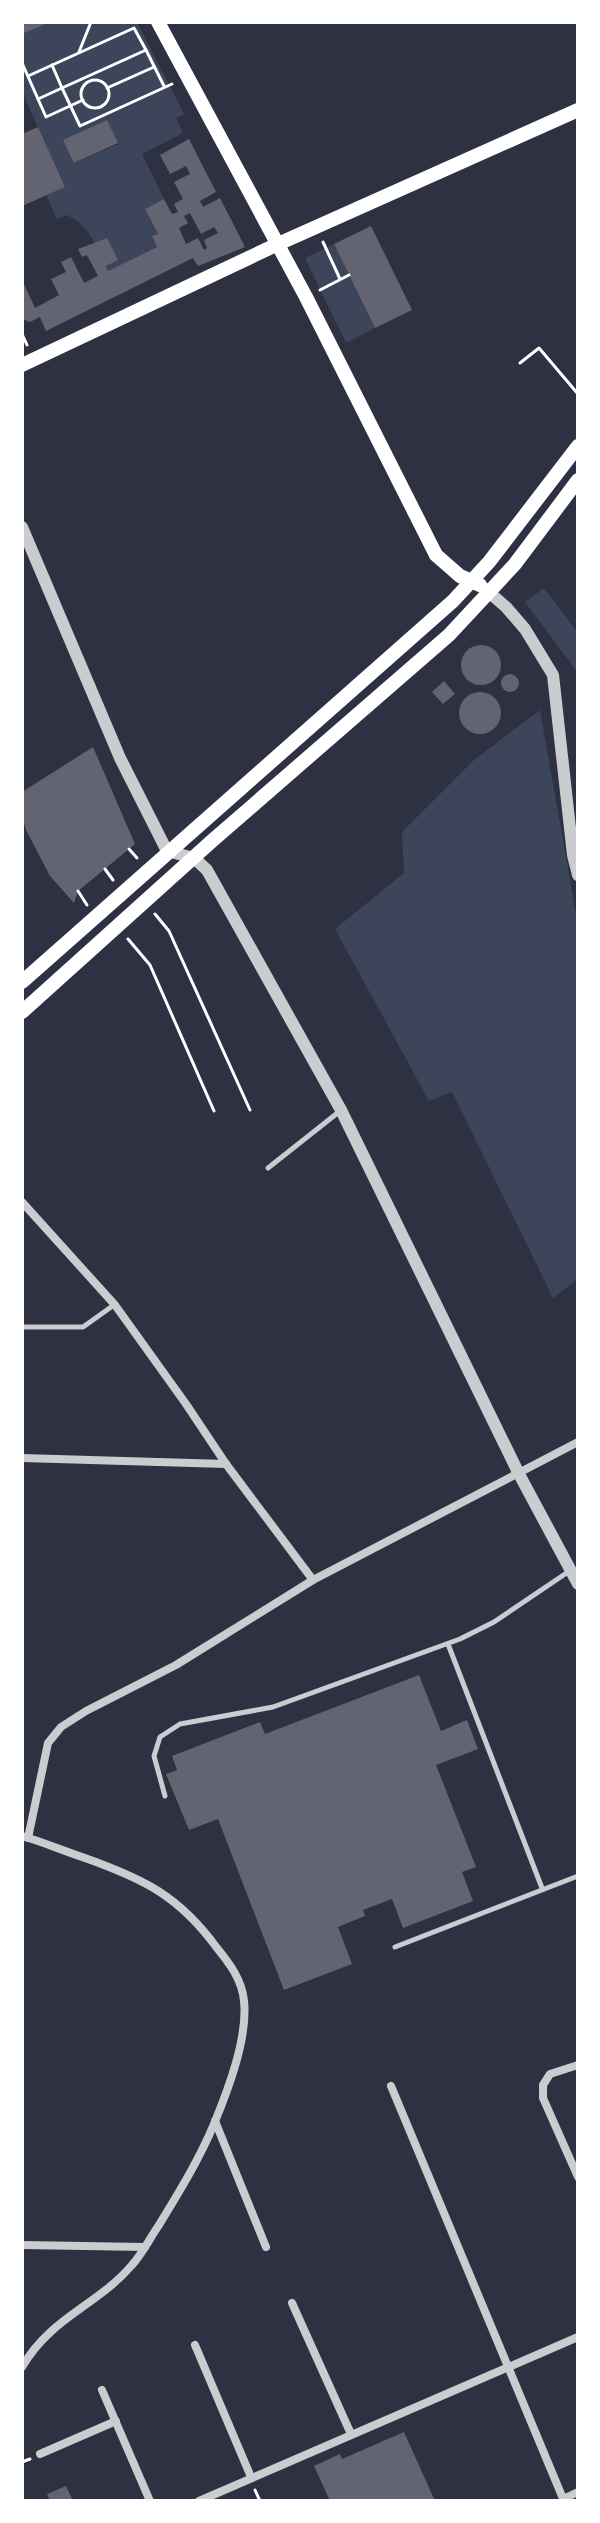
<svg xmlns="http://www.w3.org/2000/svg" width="600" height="2523" font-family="Merriweather,serif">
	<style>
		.green { fill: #3c4559; fill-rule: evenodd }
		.building { fill: #626471; fill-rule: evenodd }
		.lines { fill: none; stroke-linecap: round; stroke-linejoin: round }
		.path { stroke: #fff; stroke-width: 3 }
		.service { stroke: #caccd0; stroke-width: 5 }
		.minor { stroke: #caccd0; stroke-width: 8 }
		.tertiary { stroke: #caccd0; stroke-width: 12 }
		.secondary { stroke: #fff; stroke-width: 14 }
	</style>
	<rect width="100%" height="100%" fill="#2d3142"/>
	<g class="green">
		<path d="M50,22H137L184,114L176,118L183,133L142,154L164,199L145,209L158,234L153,237L157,247L108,271L106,266L107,238L95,244C88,230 81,222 67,215L57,219L46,195L65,187L22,92V34ZM107,120L118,144L75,163L64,140Z"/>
		<polygon points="334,244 375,328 346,343 305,258"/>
		<polygon points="544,588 578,633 578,673 525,602"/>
		<polygon points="540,710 578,925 578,1279 553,1298 452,1092 429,1101 335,929 404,873 402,832 474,760"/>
	</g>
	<g class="building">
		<polygon points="22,22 50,22 22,34"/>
		<polygon points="107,120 118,143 74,163 63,140"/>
		<polygon points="38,127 65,187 22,206 22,134"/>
		<path d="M189,139L216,192L200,201L203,207L220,198L245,247L198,266L193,258L46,331L40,317L30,322L22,319V280L35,308L59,295L51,279L66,272L61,262L71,257L84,283L98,276L87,255L82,257L78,249L107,238L118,260L106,266L108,271L157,247L152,236L158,234L145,209L164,199L172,214L178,212L174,204L183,199L174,182L190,174L186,166L170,174L160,155ZM190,213L201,234L214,227L218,233L204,240L207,248L204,250L198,238L186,244L179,228L188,223L184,216Z"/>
		<polygon points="371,226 412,310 375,328 334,244"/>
		<circle cx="481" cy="665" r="20"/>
		<circle cx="510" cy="683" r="9"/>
		<polygon points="444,681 455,694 443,704 432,692"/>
		<circle cx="480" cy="713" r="21"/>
		<polygon points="93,747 135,844 78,891 74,903 50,876 26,830 22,816 22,792"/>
		<polygon points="419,1675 441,1731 467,1720 478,1749 436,1765 476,1867 462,1872 473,1901 403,1928 392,1899 363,1910 365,1916 338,1927 352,1964 284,1990 218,1819 189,1830 166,1774 177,1770 172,1756 260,1722 265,1734"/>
		<polygon points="404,2432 435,2501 330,2501 314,2466 340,2454 342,2459"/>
		<polygon points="66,2486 73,2501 50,2501 47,2494"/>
	</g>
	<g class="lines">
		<g class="path">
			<polyline points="146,50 164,86"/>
			<polyline points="79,52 91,22"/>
			<polyline points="22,63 38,99 62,88 52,65"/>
			<polyline points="28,76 134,28 146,50 62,88 80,126 172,84"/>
			<circle cx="95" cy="94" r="14"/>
			<polyline points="107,88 154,67"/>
			<polyline points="38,99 46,117 83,100"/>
			<polyline points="323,242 340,279"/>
			<polyline points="320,290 349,275"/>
			<polyline points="22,334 27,345"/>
			<polyline points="520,363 539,348 578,394"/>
			<polyline points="129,849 137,858"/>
			<polyline points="105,869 113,880"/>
			<polyline points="78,891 87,905"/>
			<polyline points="155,914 169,931 250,1110"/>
			<polyline points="128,939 150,965 214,1111"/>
			<polyline points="22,2462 30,2459"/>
			<polyline points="255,2490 260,2501"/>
		</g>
		<g class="service">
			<polyline points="268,1168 340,1111"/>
			<polyline points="22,1327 83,1327 114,1305"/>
			<polyline points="448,1644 542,1888"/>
			<polyline points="165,1796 154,1756 160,1737 180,1724 273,1707 460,1639 494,1622 568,1572"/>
			<polyline points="395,1947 578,1876"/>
		</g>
		<g class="minor">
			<polyline points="22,1202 115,1305 186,1404 226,1464 313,1580"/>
			<polyline points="22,1458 226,1464"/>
			<path d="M22,1836C43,1842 64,1851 85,1858C144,1879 179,1896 217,1948C230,1964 242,1980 244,2001C248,2038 228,2090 214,2124C199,2160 179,2192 159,2225C150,2238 142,2254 132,2265C97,2306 51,2317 22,2367"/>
			<polyline points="28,1838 48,1743 61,1727 86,1711 176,1665 313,1580 578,1442"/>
			<polyline points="578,2065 550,2074 543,2085 543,2098 578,2177"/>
			<polyline points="391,2086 564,2501"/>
			<polyline points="215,2121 266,2247"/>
			<polyline points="22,2245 145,2247"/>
			<polyline points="292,2303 351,2434"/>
			<polyline points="195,2345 251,2477"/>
			<polyline points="102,2390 150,2501"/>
			<polyline points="40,2454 116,2421"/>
			<polyline points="563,2499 578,2492"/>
			<polyline points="199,2501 578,2337"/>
		</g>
		<g class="tertiary">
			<polyline points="22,527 120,758 167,851 194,858 207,870 341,1110 519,1474 578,1584"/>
			<polyline points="484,588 506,607 525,629 553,675 573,855 578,875"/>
		</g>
		<g class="secondary">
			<polyline points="158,22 306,297 436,555 460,576 480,585"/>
			<polyline points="22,365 278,244 578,110"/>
			<polyline points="22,982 453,601 489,562 578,446"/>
			<polyline points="22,1012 213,840 449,635 515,564 578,480"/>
		</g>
	</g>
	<rect width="600" height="2523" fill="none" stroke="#ffffff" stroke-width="48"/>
</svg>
